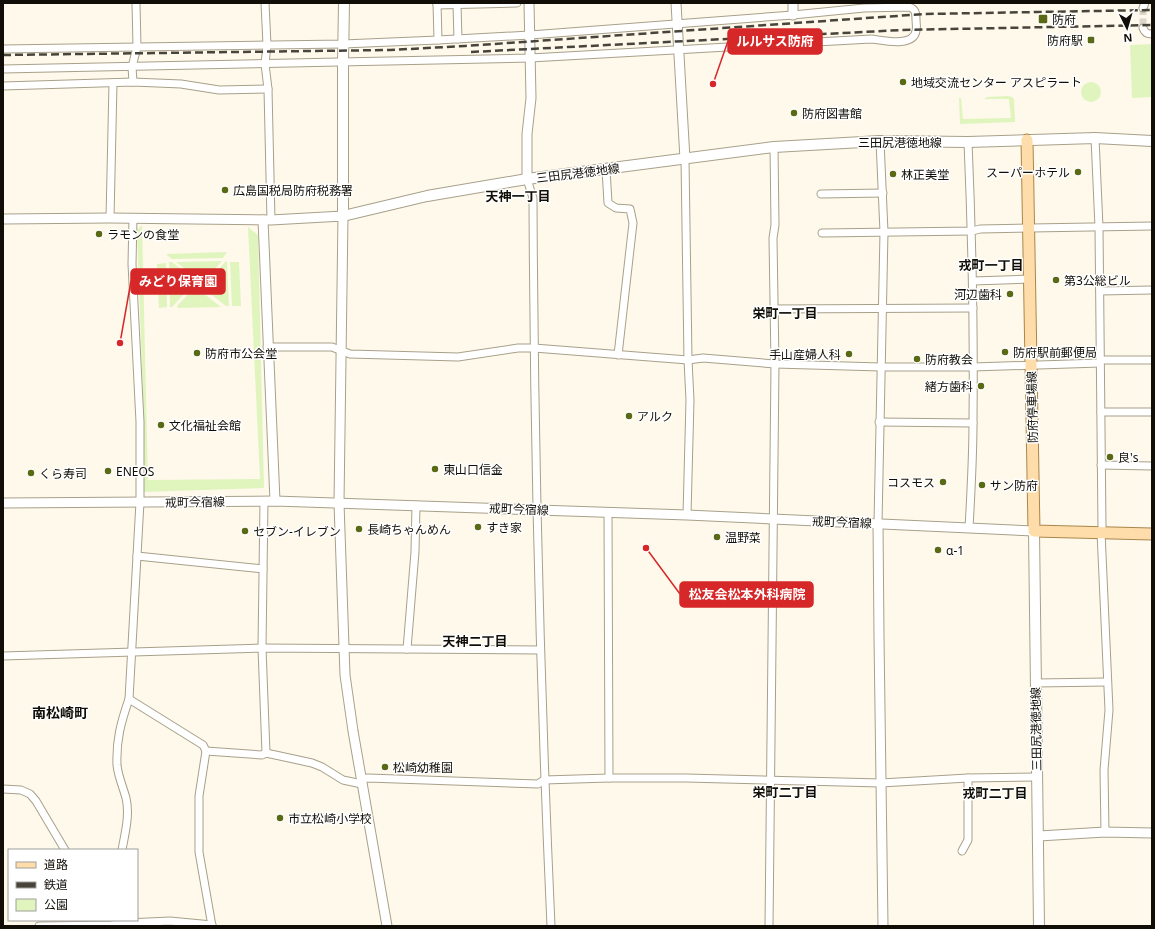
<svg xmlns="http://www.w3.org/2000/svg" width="1155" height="929" font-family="'Noto Sans','Noto Sans JP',sans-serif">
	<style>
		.green { fill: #e0f4be }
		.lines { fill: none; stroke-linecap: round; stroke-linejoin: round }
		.minor-tunnel { stroke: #dad6c9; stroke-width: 7; stroke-dasharray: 7 3.5; stroke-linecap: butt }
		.minor-casing { stroke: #a8a08a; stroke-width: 9 }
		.tertiary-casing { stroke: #a8a08a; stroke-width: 11 }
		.secondary-casing { stroke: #a8a08a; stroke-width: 12 }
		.primary-casing { stroke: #ab864c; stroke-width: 13 }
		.minor { stroke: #fff; stroke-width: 7 }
		.tertiary { stroke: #fff; stroke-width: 9 }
		.secondary { stroke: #fff; stroke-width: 10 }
		.primary { stroke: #feddaa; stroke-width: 11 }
		.rail { stroke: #47443b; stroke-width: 2.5; stroke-dasharray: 8 4; stroke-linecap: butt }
		.poi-dot { fill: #596914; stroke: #fff; stroke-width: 1.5 }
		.labels { text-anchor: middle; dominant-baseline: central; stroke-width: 3; stroke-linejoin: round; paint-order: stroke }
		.poi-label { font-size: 12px; fill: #100e06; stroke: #fff; text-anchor: start }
		.street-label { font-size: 12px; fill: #100e06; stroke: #fff }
		.neighbourhood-label { font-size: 13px; font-weight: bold; fill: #100e06; stroke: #fff }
		.quarter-label { font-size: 14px; font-weight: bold; fill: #100e06; stroke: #fff }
		.leader { fill: none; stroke: #d62828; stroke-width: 1.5 }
		.callout-dot { fill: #d62828; stroke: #fff; stroke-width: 1.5 }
		.callout { fill: #d62828; stroke: #d62828; stroke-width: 1.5 }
		.callout-label { font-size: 13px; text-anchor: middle; font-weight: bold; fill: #fff }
	</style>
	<rect width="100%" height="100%" fill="#fef9eb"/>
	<g class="green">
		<polygon points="1152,44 1152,97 1132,98 1130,45"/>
		<circle cx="1091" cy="92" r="10"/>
		<polygon points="1008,96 1012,97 1014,99 1015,122 960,124 959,98 961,98 963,119 1011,118 1009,99 984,99 987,97"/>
		<polygon points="142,225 148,480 260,479 248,227 258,235 264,488 143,492 144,423 137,230"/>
		<polygon points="227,252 223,258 172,259 166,254"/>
		<polygon points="222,261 203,283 176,262"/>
		<polygon points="227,261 229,306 226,306 203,288 225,262"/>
		<polygon points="169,262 172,262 196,281 172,307 170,307"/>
		<polygon points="230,262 239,262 241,306 232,306"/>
		<polygon points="166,263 167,307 159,308 157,264"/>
		<polygon points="195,287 221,307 178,308 177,306"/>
	</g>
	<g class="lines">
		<polyline class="minor-tunnel" points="1143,8 1143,28"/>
		<defs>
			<g id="minor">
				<polyline points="265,3 267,45 265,64 268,89 271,220"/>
				<polyline points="437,3 438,40"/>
				<polyline points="437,5 517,3"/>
				<polyline points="457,5 458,39"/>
				<polyline points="1143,8 1145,3"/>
				<path d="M1143,28C1145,33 1147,34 1152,34"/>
				<path d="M3,49L343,44L438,40L530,35L793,15L864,8L909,7C915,9 916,12 916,19C916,23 917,27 916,31C913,48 882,40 871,39L530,58L3,69"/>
				<polyline points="133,82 132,67 137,47 136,3"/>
				<polyline points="3,86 133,82 181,84 219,90 268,89"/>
				<polyline points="1095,138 1099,227 1102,527"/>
				<path d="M968,142C972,235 974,329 973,422C973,457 971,493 969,528"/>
				<polyline points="685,159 688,360 690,400 687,515"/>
				<polyline points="606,169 608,203 616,208 630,209 633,223 618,355"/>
				<path d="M527,179L533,198C534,440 540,683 551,926"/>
				<polyline points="821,194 883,193"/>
				<polyline points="110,218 113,83"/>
				<polyline points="822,233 972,231 980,229 1152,226"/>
				<polyline points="973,281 1030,279"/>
				<polyline points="1100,291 1152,290"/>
				<polyline points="774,309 973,308"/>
				<polyline points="267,347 332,347 350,354 458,357 518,348 534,348 688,360 703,358 775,364 881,367 973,367 1100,363"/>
				<polyline points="1100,360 1152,360"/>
				<polyline points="1101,412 1152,412"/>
				<polyline points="879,422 973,423"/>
				<polyline points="1101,465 1152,466"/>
				<polyline points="264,501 262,648 266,753"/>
				<polyline points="608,512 609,778"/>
				<polyline points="878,523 884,232 880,141"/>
				<polyline points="1101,532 1109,710 1104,770 1105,832"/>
				<polyline points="137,556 263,569"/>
				<polyline points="407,649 415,552 416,505"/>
				<polyline points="3,656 262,648 540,650"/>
				<polyline points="1035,683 1107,682"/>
				<polyline points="129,699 203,745 206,751 199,796 199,852 212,926"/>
				<polyline points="206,751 262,755 266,753 312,763 322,767 343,780 362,784"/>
				<polyline points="361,779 368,778 538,784 544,780 609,778 686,778 881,783 968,778 1037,777"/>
				<polyline points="3,789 21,790 30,794 36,801 65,850"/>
				<path d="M122,850C125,833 130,815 126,798C123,787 118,776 117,765C116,740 121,722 129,699L140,502V422L132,264L133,218"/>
				<polyline points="962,851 968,840 968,778"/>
				<polyline points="39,926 111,925 126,923 170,921 212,925"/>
				<polyline points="769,926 775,364 773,238 775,225 774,147"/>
			</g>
			<g id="tertiary">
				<polyline points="676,3 685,159"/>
				<polyline points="793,15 793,3"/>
				<polyline points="527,179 527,134 531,98 529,3"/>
				<polyline points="3,219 110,218 271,220 343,216 339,503 345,675 353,731 387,926"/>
				<polyline points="263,220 275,501"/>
				<polyline points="3,503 275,501 687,515 1034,531"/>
				<polyline points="878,523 879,637 883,926"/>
				<polyline points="1039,836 1105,832 1152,833"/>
			</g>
			<g id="secondary">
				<polyline points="344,3 343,63 343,216 427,196 527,179 774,147 880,141 968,142 1095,138 1152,141"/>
				<polyline points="1034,531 1039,926"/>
			</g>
			<polyline id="primary" points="1027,140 1034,531 1152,534"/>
		</defs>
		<use href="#minor" class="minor-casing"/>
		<use href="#tertiary" class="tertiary-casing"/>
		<use href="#secondary" class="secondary-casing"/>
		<use href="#primary" class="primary-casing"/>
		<use href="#minor" class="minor"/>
		<use href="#tertiary" class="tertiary"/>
		<use href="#secondary" class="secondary"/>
		<use href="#primary" class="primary"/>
		<g class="rail">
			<polyline points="471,52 902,30 1152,25"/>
			<polyline points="3,55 390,50 465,46 925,14 1152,10"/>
		</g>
	</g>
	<g class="poi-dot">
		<rect x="1038" y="14" width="10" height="10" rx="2"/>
		<rect x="1087" y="36" width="8" height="8" rx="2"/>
		<circle cx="903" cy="82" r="4"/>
		<circle cx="794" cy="113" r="4"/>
		<circle cx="1078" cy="172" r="4"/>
		<circle cx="893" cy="174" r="4"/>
		<circle cx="225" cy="190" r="4"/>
		<circle cx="99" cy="234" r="4"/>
		<circle cx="1056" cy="280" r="4"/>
		<circle cx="1010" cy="294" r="4"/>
		<circle cx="1005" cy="352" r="4"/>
		<circle cx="197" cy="353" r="4"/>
		<circle cx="849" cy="354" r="4"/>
		<circle cx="917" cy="359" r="4"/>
		<circle cx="981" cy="386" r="4"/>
		<circle cx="629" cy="416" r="4"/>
		<circle cx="161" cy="425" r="4"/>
		<circle cx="1110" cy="457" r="4"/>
		<circle cx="435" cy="469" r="4"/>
		<circle cx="108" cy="471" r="4"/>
		<circle cx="31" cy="473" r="4"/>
		<circle cx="943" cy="482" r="4"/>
		<circle cx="982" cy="485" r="4"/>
		<circle cx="478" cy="527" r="4"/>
		<circle cx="359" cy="529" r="4"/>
		<circle cx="245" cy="531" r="4"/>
		<circle cx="717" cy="537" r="4"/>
		<circle cx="938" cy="550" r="4"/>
		<circle cx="385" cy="767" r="4"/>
		<circle cx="280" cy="818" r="4"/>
	</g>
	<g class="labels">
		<g class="poi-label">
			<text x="1052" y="19">防府</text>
			<text x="1083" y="40" text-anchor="end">防府駅</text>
			<text x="911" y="82">地域交流センター アスピラート</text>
			<text x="802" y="113">防府図書館</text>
			<text x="1070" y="172" text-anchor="end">スーパーホテル</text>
			<text x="901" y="174">林正美堂</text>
			<text x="233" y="190">広島国税局防府税務署</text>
			<text x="107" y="234">ラモンの食堂</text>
			<text x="1064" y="280">第3公総ビル</text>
			<text x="1002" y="294" text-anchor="end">河辺歯科</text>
			<text x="1013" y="352">防府駅前郵便局</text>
			<text x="205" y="353">防府市公会堂</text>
			<text x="841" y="354" text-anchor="end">手山産婦人科</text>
			<text x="925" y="359">防府教会</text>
			<text x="973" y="386" text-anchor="end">緒方歯科</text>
			<text x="637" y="416">アルク</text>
			<text x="169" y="425">文化福祉会館</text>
			<text x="1118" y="457">良's</text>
			<text x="443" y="469">東山口信金</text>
			<text x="116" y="471">ENEOS</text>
			<text x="39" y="473">くら寿司</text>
			<text x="935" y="482" text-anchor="end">コスモス</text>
			<text x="990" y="485">サン防府</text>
			<text x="486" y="527">すき家</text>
			<text x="367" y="529">長崎ちゃんめん</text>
			<text x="253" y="531">セブン-イレブン</text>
			<text x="725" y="537">温野菜</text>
			<text x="946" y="550">α-1</text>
			<text x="393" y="767">松崎幼稚園</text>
			<text x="288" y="818">市立松崎小学校</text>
		</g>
		<g class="street-label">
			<text x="900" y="142">三田尻港徳地線</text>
			<text transform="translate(578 173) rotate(-7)">三田尻港徳地線</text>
			<text transform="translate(1032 407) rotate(-91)">防府停車場線</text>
			<text transform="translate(195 502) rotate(-1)">戒町今宿線</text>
			<text transform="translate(519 509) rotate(2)">戒町今宿線</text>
			<text transform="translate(842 522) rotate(2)">戒町今宿線</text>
			<text transform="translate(1036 729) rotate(-91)">三田尻港徳地線</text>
		</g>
		<g class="neighbourhood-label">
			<text x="518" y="196">天神一丁目</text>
			<text x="991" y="265">戎町一丁目</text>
			<text x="785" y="313">栄町一丁目</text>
			<text x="475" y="641">天神二丁目</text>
			<text x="785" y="792">栄町二丁目</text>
			<text x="995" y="793">戎町二丁目</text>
		</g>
		<g class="quarter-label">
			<text x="60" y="712">南松崎町</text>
		</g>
	</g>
	<path class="leader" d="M713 84L728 41M120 343L131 281M646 548L680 594"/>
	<g class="callout-dot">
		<circle cx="713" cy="84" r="4"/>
		<circle cx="120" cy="343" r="4"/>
		<circle cx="646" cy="548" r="4"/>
	</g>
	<g class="callout">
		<rect x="728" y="29" width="94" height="25" rx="4"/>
		<rect x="131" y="269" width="94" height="25" rx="4"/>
		<rect x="680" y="582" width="133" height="25" rx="4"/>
	</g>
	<g class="callout-label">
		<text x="775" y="46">ルルサス防府</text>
		<text x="178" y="286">みどり保育園</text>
		<text x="747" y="599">松友会松本外科病院</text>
	</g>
	<rect width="1155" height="929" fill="none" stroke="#100e06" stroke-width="8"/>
	<rect x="8" y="849" width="130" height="72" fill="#ffffff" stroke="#9f9f9b"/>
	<rect x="16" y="862" width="20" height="6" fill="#feddaa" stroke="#9f9f9b"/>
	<text x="44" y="869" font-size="12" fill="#100e06">道路</text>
	<rect x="16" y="882" width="20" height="6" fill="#47443b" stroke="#9f9f9b"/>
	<text x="44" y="889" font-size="12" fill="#100e06">鉄道</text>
	<rect x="16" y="899" width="20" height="12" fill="#e0f4be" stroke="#9f9f9b"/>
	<text x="44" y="909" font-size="12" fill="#100e06">公園</text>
	<g transform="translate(1127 28) rotate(175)" stroke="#ffffff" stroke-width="3" paint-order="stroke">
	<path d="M0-3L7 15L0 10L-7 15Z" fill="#100e06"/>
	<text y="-6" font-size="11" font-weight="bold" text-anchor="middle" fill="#100e06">N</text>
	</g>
</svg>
